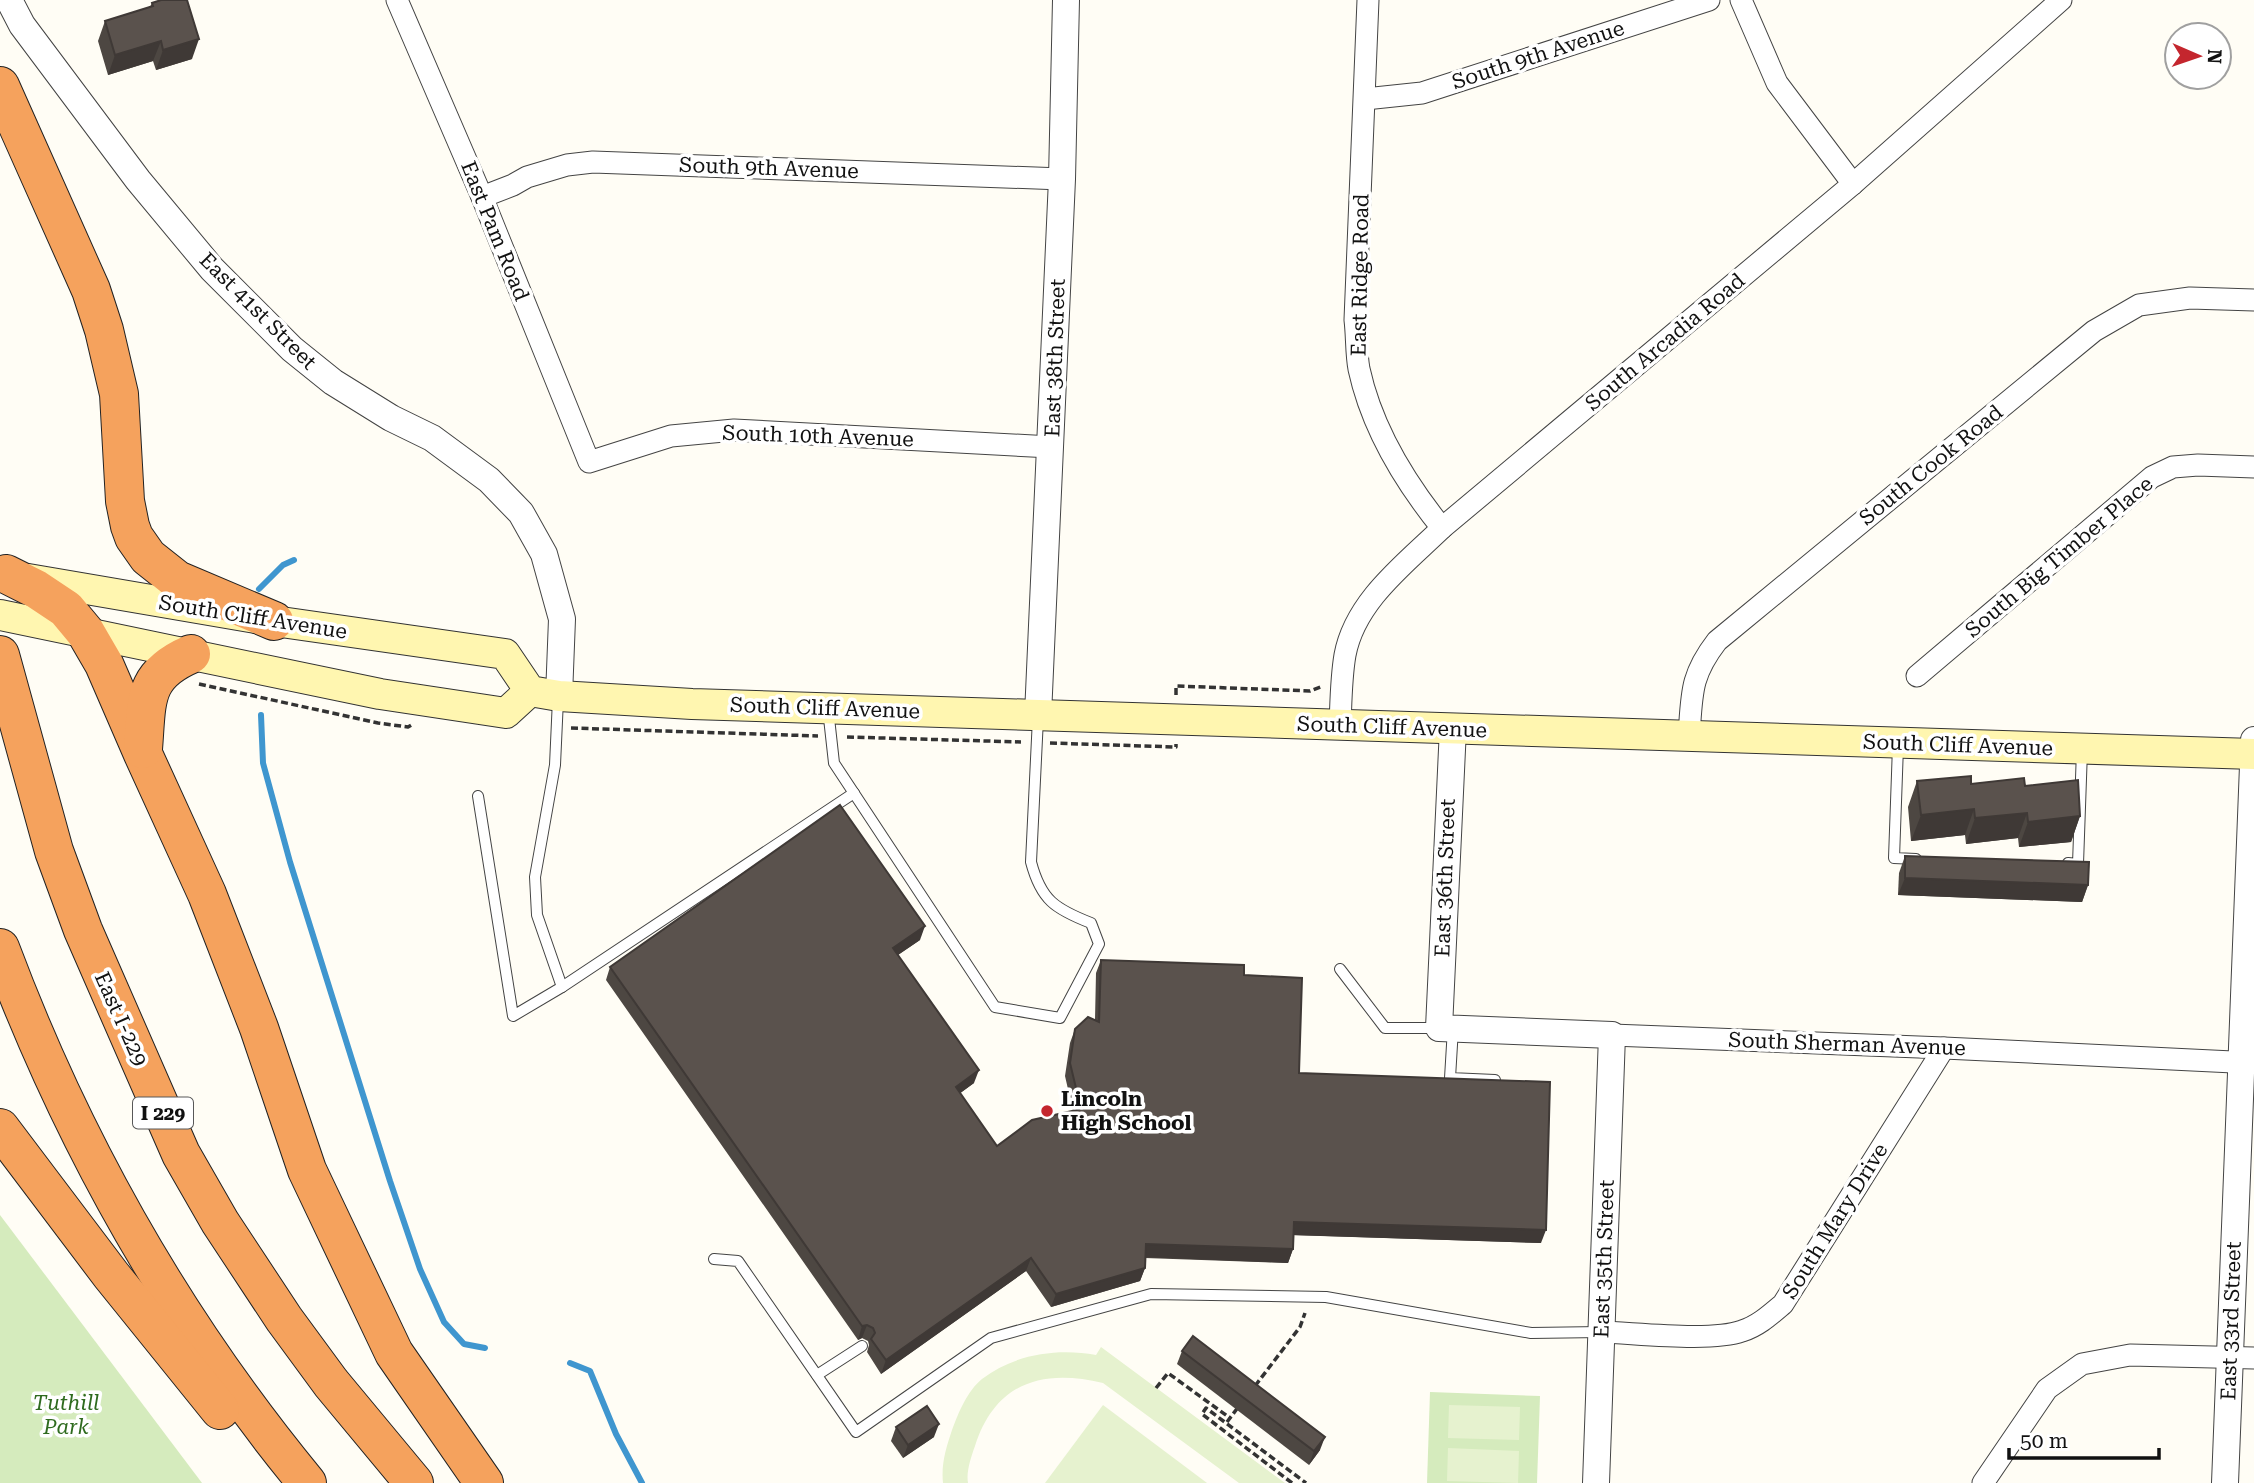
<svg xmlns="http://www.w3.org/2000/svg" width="2254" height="1483" font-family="'Roboto Serif',serif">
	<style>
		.green { fill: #d5ebbd }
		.pitch { fill: #e6f2cf }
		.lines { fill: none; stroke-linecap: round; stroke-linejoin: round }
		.stream { stroke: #3f96cf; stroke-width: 6 }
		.service-casing { stroke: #444; stroke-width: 12 }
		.minor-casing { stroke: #444; stroke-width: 23 }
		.tertiary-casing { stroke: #444; stroke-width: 28 }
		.secondary-casing { stroke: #333; stroke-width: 32 }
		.motorway-casing { stroke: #222; stroke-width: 40 }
		.path { stroke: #333; stroke-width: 3.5; stroke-dasharray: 7 3.5; stroke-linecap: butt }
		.service { stroke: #fff; stroke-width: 10 }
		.minor { stroke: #fff; stroke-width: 21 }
		.tertiary { stroke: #fff; stroke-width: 26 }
		.secondary { stroke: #fff6b0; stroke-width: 30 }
		.motorway { stroke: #f5a25d; stroke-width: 38 }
		.wall { fill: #4d4742 }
		.shaded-wall { fill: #3f3936 }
		.building { fill: #5a524d; stroke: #3f3936; stroke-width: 2 }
		.poi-dot { fill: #c4262e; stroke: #fff; stroke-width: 2.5 }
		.labels { text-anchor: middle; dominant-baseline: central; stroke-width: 7; stroke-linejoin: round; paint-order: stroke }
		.shield { fill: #fff; stroke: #585858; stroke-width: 2 }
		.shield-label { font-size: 19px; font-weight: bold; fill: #111 }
		.street-label { font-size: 21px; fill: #111; stroke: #fff }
		.poi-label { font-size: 21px; font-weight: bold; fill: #111; stroke: #fff; text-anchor: start }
		.park-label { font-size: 21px; font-style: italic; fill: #2f6b1f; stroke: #fff }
	</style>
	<rect width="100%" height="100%" fill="#fffdf5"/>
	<g class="green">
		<polygon points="0,1215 202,1483 0,1483"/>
		<polygon points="1430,1392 1540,1396 1537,1483 1427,1483"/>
	</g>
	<g class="pitch">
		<path d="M1101,1347L1285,1483H1239L1103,1383C1042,1368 995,1383 975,1446C971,1457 966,1472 968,1483H943C941,1464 946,1448 952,1430C958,1413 968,1390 982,1379C1014,1354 1058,1348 1096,1355Z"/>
		<polygon points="1103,1405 1207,1483 1045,1483"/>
		<polygon points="1449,1405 1520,1407 1519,1440 1448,1438"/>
		<polygon points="1448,1448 1519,1451 1518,1483 1447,1481"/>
	</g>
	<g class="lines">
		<g class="stream">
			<polyline points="259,589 283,565 294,560"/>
			<polyline points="261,715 263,763 290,862 390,1181 420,1269 444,1322 464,1344 485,1348"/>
			<polyline points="570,1363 590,1371 616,1434 642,1483"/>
		</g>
		<defs>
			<g id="service">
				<polyline points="558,699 555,765 535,877 537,915 562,987"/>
				<path d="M828,709L834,763L995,1007L1060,1018L1099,944L1091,923C1055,909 1041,900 1031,862L1038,718"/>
				<polyline points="1898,746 1894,858 1916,859"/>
				<polyline points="478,796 513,1016 562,987 854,793"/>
				<polyline points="2068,863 2078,864 2082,750"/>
				<polyline points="1340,969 1385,1028 1438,1028"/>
				<polyline points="1453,1028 1450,1078 1495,1080"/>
				<polyline points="714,1259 738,1261 856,1432 991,1338 1151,1294 1326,1297 1531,1333 1601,1332"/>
				<polyline points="817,1375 862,1346"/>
			</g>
			<g id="minor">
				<polyline points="397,0 482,197 589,462 671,436 734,430 1051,447"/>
				<path d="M1368,0L1355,320C1357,336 1356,353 1359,369C1372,429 1404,481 1442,528"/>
				<polyline points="1741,0 1777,83 1853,184"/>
				<polyline points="1365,99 1422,93 1709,0"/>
				<polyline points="482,197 513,185 527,177 567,165 593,162 1062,179"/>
				<polyline points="1917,676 2152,477 2173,467 2198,465 2254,467"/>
				<path d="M1340,726C1341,702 1341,678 1345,655C1355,601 1405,564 1442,528L1853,184L2061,0"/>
				<path d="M1689,736C1692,694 1690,676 1717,641L2094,331L2139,305L2190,298L2254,300"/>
				<polyline points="1612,1035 1944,1048 2254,1063"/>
				<path d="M1601,1332C1636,1333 1712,1342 1742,1331C1758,1326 1770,1315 1783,1304L1944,1048"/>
				<polyline points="1983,1483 2047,1389 2082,1364 2130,1355 2254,1358"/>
			</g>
			<g id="tertiary">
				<polyline points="9,0 22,25 138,180 212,269 292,349 333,382 391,418 432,438 489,480 521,513 544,554 562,619 559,696"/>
				<polyline points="1038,715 1062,179 1066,0"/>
				<polyline points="1453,728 1439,1028 1612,1035 1596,1483"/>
				<polyline points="2225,1483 2254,740"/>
			</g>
			<g id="secondary">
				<polyline points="28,579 274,621 505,654 530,691 559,696 692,704 2254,754"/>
				<polyline points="0,615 380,694 506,713 530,691"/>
			</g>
			<g id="motorway">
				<polyline points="0,86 91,290 104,330 119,394 125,501 130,526 134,537 148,557 177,580 274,621"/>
				<polyline points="6,574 36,589 66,609 86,633 104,664 143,754 207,894 259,1028 307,1170 394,1353 484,1483"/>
				<polyline points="0,655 54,851 83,930 181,1154 220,1222 284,1319 331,1383 414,1483"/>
				<path d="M143,749C147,701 142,675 191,654"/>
				<path d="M0,948C73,1143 175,1323 307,1483"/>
				<polyline points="0,1128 111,1275 220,1410"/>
			</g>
		</defs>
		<use href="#service" class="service-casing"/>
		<use href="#minor" class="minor-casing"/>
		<use href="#tertiary" class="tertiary-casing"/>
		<use href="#secondary" class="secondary-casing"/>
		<use href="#motorway" class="motorway-casing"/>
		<g class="path">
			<polyline points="199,684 378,723 408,727 413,724"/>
			<polyline points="1176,695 1176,686 1310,691 1323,686"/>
			<polyline points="571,728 818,736"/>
			<polyline points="847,737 1021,742"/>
			<polyline points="1050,743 1176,747 1176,744"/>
			<polyline points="1255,1386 1300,1327 1305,1313"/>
			<polyline points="1156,1388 1168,1373 1230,1418"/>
			<polyline points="1227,1422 1239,1406"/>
			<polyline points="1292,1483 1202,1414 1206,1408 1306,1483"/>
		</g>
		<use href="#service" class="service"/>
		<use href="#minor" class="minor"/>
		<use href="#tertiary" class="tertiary"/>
		<use href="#secondary" class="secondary"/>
		<use href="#motorway" class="motorway"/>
	</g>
	<g class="wall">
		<polygon points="152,3 192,59 156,70 153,61 108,75 98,41 105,21 150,7"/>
		<polygon points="1917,781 2025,786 2080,816 2071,842 2019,847 2018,838 1966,844 1965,835 1911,841 1908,807"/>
		<polygon points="1905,856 2088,885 2082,902 1898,895 1899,873"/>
		<polygon points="920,940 898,955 974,1083 960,1093 997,1146 1073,1111 1065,1076 1070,1043 1075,1029 1095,1020 1096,973 1101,960 1244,975 1299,1073 1541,1243 1294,1235 1293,1249 1288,1263 1145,1258 1145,1268 1140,1281 1051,1307 1026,1271 881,1374 867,1352 869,1345 868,1341 862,1338 858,1340 606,980 610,967"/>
		<polygon points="1182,1351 1320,1450 1309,1465 1177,1364"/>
		<polygon points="896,1427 934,1437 903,1458 891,1441"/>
	</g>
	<g class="shaded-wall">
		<polygon points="199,39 192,59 156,70 163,50"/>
		<polygon points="161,41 153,61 108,75 115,55"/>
		<polygon points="1974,809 1965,835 1911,841 1921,815"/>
		<polygon points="2027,813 2018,838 1966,844 1975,818"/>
		<polygon points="2080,816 2071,842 2019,847 2028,822"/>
		<polygon points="1905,878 2088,885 2082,902 1898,895"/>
		<polygon points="925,926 920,940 889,961 893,948"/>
		<polygon points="979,1070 974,1083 951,1100 956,1087"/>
		<polygon points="1294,1222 1546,1230 1541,1243 1289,1235"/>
		<polygon points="1146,1244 1293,1249 1288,1263 1141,1257"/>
		<polygon points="1031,1258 1026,1271 881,1374 886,1360"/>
		<polygon points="1145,1268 1140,1281 1051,1307 1056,1294"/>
		<polygon points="867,1325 862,1338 858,1340 862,1326"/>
		<polygon points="939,1424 934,1437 903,1458 908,1445"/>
		<polygon points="1325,1437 1320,1450 1309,1465 1314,1451"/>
	</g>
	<g class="building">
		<polygon points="161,0 187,0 199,39 163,50 161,41 115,55 105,21 153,6 152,3"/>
		<polygon points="1971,776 1971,784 2024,778 2025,786 2078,780 2080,816 2028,822 2027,813 1975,818 1974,809 1921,815 1917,781"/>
		<polygon points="840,805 925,926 893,948 979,1070 956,1087 997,1146 1032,1120 1081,1109 1070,1063 1075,1029 1088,1017 1099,1022 1101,960 1244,965 1244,975 1302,978 1299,1073 1550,1082 1546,1230 1294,1222 1293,1249 1146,1244 1145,1268 1056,1294 1031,1258 886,1360 871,1339 875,1333 873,1328 867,1325 862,1326 610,967"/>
		<polygon points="1905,856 2089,862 2088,885 1905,878"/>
		<polygon points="1193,1336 1325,1437 1314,1451 1182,1351"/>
		<polygon points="927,1406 939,1424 908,1445 896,1427"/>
	</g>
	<circle class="poi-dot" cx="1047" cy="1111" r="7"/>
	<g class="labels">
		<rect class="shield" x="133" y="1097.5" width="60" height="31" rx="5"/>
		<g class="shield-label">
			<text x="163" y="1113">I 229</text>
		</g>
		<g class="street-label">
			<text transform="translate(1538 55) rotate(-18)">South 9th Avenue</text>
			<text transform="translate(769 168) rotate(2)">South 9th Avenue</text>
			<text transform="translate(495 231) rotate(68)">East Pam Road</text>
			<text transform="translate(1360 275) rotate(-89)">East Ridge Road</text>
			<text transform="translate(258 311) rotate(45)">East 41st Street</text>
			<text transform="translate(1665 342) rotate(-40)">South Arcadia Road</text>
			<text transform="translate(1055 358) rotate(-88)">East 38th Street</text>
			<text transform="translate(818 436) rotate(2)">South 10th Avenue</text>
			<text transform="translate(1931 465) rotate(-39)">South Cook Road</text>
			<text transform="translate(2059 557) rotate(-40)">South Big Timber Place</text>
			<text transform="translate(253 617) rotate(9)">South Cliff Avenue</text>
			<text transform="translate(825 708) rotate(2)">South Cliff Avenue</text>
			<text transform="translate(1392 727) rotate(2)">South Cliff Avenue</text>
			<text transform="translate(1958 745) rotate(2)">South Cliff Avenue</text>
			<text transform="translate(1445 878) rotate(-88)">East 36th Street</text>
			<text transform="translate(121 1019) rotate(66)">East I-229</text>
			<text transform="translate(1847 1044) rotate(2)">South Sherman Avenue</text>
			<text transform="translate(1835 1221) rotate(-58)">South Mary Drive</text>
			<text transform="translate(1604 1259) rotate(-88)">East 35th Street</text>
			<text transform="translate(2231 1321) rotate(-88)">East 33rd Street</text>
		</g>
		<g class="poi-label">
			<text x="1061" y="1099">Lincoln<tspan x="1061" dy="24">High School</tspan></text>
		</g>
		<g class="park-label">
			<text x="66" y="1403">Tuthill<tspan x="66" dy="24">Park</tspan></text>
		</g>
	</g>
	<g transform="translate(2198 56) rotate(92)"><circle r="33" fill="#ffffff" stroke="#a0a0a0" stroke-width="2"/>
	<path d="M0-5L12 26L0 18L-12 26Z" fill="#c4262e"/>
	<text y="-10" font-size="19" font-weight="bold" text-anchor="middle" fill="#111111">N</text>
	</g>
	<path d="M2009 1448v10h150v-10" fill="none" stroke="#111111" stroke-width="3.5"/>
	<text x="2020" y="1448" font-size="21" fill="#111111" stroke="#ffffff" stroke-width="5" paint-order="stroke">50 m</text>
</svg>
